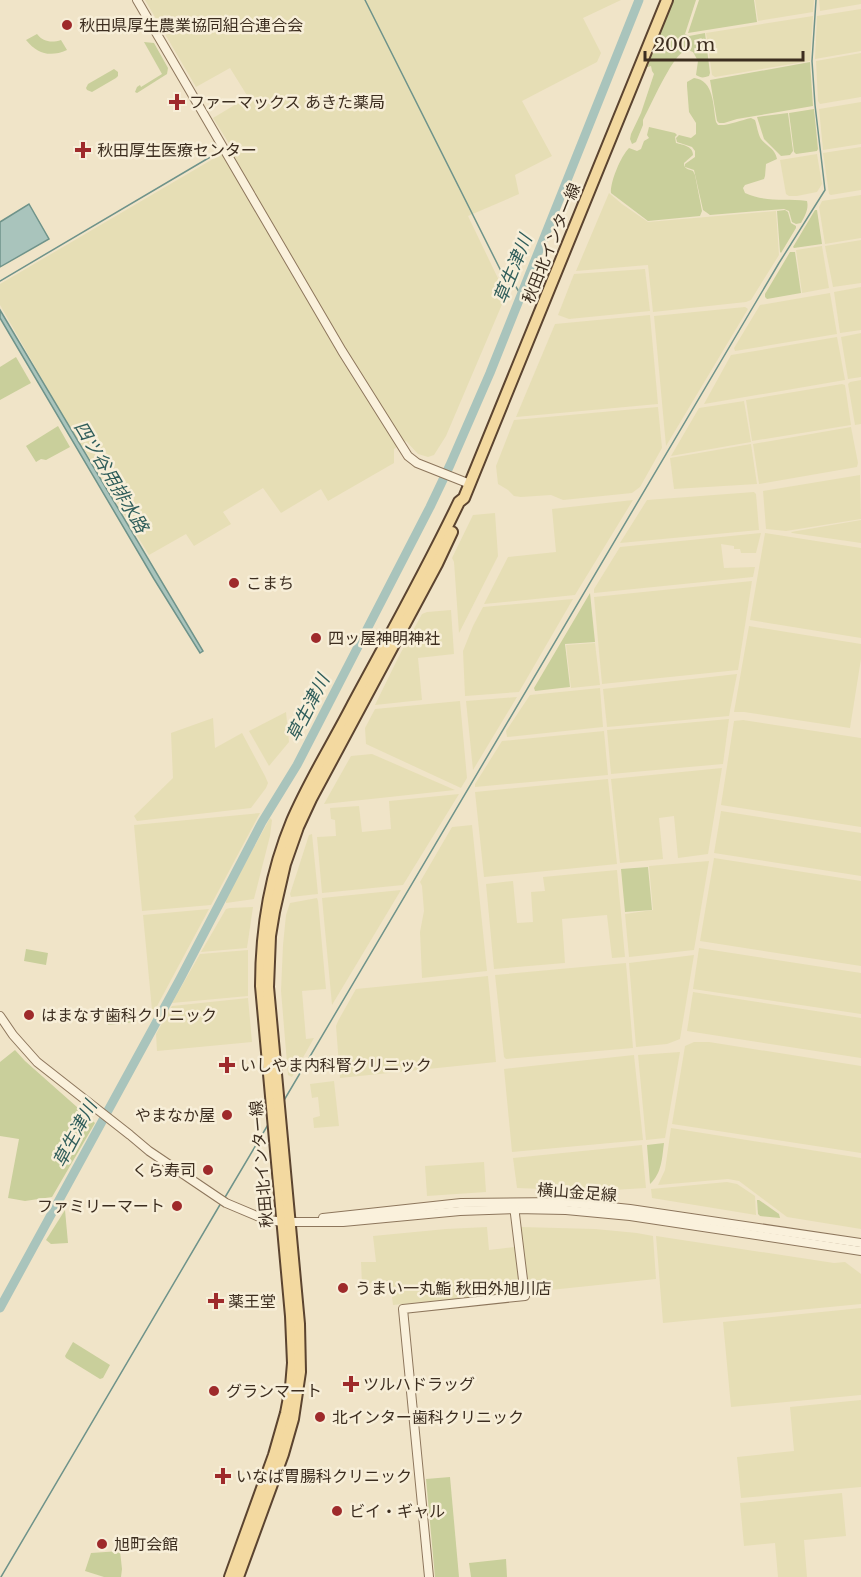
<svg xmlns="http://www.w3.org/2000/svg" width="861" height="1577" font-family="'Libre Baskerville','Noto Sans JP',serif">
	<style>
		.farmland { fill: #e6deb5 }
		.green { fill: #c9cf9b }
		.water { fill: #a9c4bc; stroke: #6f938a; stroke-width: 1.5 }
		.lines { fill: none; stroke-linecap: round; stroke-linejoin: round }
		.stream { stroke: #6f938a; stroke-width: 1.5 }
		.river { stroke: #a9c4bc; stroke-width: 9 }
		.tertiary-casing { stroke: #8d765c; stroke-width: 10 }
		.primary-casing { stroke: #5b4430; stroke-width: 14 }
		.tertiary { stroke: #faf1dc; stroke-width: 8 }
		.primary { stroke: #f3d9a0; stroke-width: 10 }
		.poi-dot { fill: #9e2a2b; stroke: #f7eed8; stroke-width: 2 }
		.labels { text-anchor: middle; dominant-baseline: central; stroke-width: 5; stroke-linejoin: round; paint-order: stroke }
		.poi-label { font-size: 16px; fill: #3d2e20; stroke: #f7eed8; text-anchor: start }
		.street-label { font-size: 16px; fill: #3d2e20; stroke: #f7eed8 }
		.water-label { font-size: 18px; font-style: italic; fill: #2f5d5a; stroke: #f7eed8 }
	</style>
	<rect width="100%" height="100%" fill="#f0e4c8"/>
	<g class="farmland">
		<polygon points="145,0 621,0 583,18 601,53 597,62 522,101 552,156 515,175 519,194 468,216 506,295 446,436 434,455 428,457 418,454 406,441 394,449 394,463 328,501 321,489 281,513 263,488 223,512 231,524 194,546 186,534 149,555 58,407 0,305 0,284 218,156 230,145 213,118 248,97 230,68 196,87"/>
		<polygon points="755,0 814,0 813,12 758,21"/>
		<polygon points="819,0 861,0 861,4 820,11"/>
		<polygon points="861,9 861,51 815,59 817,16"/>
		<polygon points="813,16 810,61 715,77 712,75 706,33"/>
		<polygon points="861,53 861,97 820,104 818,101 816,61"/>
		<polygon points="861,102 861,144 823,150 819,109"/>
		<polygon points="861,147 861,190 831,195 829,194 823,153"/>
		<polygon points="817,154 822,184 817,192 797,196 789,196 786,194 780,160"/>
		<polygon points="609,193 622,204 648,222 776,211 779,255 751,300 746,302 653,312 648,265 576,271"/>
		<polygon points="861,195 861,238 825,244 819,207 822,201"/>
		<polygon points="861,240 861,283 833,287 825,246"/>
		<polygon points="822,246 829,288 802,293 796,250"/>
		<polygon points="645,269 650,311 569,319 558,315 574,274"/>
		<polygon points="861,287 861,330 840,333 834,292"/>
		<polygon points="830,293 837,334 735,351 734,348 760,305"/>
		<polygon points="745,307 748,309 666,446 654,316"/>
		<polygon points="650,315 658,404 516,417 555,324"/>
		<polygon points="861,333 861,377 848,379 841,337"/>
		<polygon points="837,337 845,380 704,404 731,355"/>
		<polygon points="861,380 861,424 855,425 848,384 850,382"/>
		<polygon points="842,384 845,385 851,425 752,441 746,400"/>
		<polygon points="744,401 751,442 671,456 699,408"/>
		<polygon points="658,407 662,448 640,487 632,493 563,500 551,495 521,497 514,496 508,490 498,484 496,466 514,420"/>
		<polygon points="851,427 858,463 857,467 759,484 753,444"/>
		<polygon points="751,444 757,484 674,489 670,458"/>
		<polygon points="860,475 861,519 786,531 766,529 763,491"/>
		<polygon points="754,492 756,494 759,530 620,543 647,500"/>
		<polygon points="633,500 575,595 484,604 508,557 556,552 552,509"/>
		<polygon points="495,513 498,556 459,633 454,562 452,558 473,515"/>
		<polygon points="861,520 861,543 792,533 791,532"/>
		<polygon points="761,533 756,553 741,553 740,549 734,549 734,546 721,544 724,568 755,567 753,577 594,593 594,589 620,547"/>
		<polygon points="765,533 861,548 861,638 750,620"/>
		<polygon points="752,581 738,670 602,684 594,597"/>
		<polygon points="573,599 519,692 465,696 463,651 473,626 483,607"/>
		<polygon points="451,610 454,654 418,658 422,700 375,705 399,656 422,614 427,612"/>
		<polygon points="749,626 861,644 861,659 850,728 744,712 734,712"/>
		<polygon points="595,643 600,685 571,688 566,645"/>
		<polygon points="737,674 729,716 607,727 603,689"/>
		<polygon points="600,688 603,727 507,737 506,731 530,695"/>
		<polygon points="517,697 473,770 466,701"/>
		<polygon points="460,701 467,778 461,788 366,744 365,728 375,709"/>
		<polygon points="286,712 289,742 269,766 249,731"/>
		<polygon points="213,718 215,748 242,733 265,776 268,783 266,788 251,808 137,821 134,816 173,778 171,733"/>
		<polygon points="729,719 723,764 611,774 607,730"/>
		<polygon points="743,720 861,738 861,827 721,805 734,721"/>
		<polygon points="604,731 608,775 475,787 475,784 502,741"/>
		<polygon points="372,754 455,790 324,804 351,756"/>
		<polygon points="722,768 708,854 678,858 674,816 659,818 663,859 620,863 611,779"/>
		<polygon points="608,779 617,864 484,877 475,792"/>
		<polygon points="459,794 403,885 322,893 317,837 336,836 335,820 331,819 330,808 359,806 362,832 391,829 389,801"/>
		<polygon points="721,811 861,833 861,876 714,853"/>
		<polygon points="260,813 211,905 142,911 134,825"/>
		<polygon points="270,818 272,820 270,836 254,899 226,903 226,899 230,891"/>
		<polygon points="472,825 487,971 422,978 420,932 424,911 422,886 420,882 452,827"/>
		<polygon points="312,834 318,894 291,897 290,894 309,835"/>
		<polygon points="714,858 861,881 861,966 700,941"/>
		<polygon points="709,861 694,950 629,957 625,914 653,910 649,866"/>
		<polygon points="617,870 625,957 612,958 607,915 562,919 565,963 494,969 486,884 513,881 517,923 533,922 531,892 545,891 543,877"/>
		<polygon points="401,890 332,1005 322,898"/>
		<polygon points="317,898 318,901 326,989 302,991 306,1039 314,1038 292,1077 288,1075 281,991 283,945 286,915 290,903"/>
		<polygon points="253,907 247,948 201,952 226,909 230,908"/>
		<polygon points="209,909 156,1008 152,1010 143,915"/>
		<polygon points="699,948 861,973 861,1014 693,989"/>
		<polygon points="248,950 248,996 172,1003 200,954"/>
		<polygon points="694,955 680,1039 667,1044 636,1047 629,963"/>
		<polygon points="626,963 633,1048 506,1059 504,1057 495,975"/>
		<polygon points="488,976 496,1062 340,1078 336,1026 338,1021 356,989"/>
		<polygon points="693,992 861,1018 861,1058 687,1031"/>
		<polygon points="248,998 252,1042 157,1051 156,1034 172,1006"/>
		<polygon points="694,1042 709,1042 861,1066 861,1153 672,1124 685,1046"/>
		<polygon points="680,1052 665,1138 646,1140 638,1055"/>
		<polygon points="634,1055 643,1140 512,1152 504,1069"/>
		<polygon points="334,1081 339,1126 314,1128 313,1118 320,1116 318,1097 312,1098 310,1084"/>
		<polygon points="671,1128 861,1158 861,1229 787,1217 739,1181 728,1179 658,1185 665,1170"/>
		<polygon points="642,1145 646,1188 596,1191 517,1188 513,1158"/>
		<polygon points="484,1162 486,1192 427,1196 425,1166"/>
		<polygon points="727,1182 737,1184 755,1196 756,1215 652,1198 651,1189"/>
		<polygon points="487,1227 489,1250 515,1247 519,1287 515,1293 393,1305 390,1281 362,1284 361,1262 376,1262 373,1236 446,1229"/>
		<polygon points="521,1227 595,1229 637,1233 653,1236 656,1279 531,1292 527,1289"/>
		<polygon points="656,1236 834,1263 845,1262 861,1274 861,1304 663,1323"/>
		<polygon points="861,1308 861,1395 731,1407 723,1322"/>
		<polygon points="861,1400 861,1487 741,1498 737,1457 794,1451 790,1407"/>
		<polygon points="842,1493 846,1536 804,1540 807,1577 778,1577 775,1543 744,1546 740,1503"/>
	</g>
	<g class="green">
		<path d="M671,0H696L685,34L689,36L705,33L710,73L709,76C703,78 701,78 696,75L698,61L693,52C688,50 688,49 683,52C671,59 651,105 643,120V125L636,142L632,144L630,139L631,134L641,113L654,74L652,71L651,66L644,68Z"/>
		<polygon points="699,0 754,0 757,22 688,33"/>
		<path d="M37,34C43,42 52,43 61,40L67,50C51,57 38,55 26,40Z"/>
		<polygon points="144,42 154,43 168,68 167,74 137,93 135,92 137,87 140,85 141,87 162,74"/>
		<polygon points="810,62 813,106 737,119 724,123 719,123 717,121 710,80"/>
		<polygon points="114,69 118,72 118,76 116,78 92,92 87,90 86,88 88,84"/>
		<path d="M694,78C714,80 713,106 716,122L718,125C728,126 741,120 751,118L755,120C757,126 758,134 761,139C767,147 775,148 777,159L766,164L765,176L764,179L745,185L743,188L745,193C767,203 784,198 807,201C809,209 805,216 801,223L796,224L792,222L789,211L784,209L710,215L703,210L694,170L685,167V164L695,157V151L692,147L677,142L676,138L679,135L691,138L696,134V123L689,112L687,86V82Z"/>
		<polygon points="814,109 818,149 817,151 796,154 794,152 789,113"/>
		<polygon points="788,113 793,151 790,155 781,156 764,139 757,117"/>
		<path d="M649,127L675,133L677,135L675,137L676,143C683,145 693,146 693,155L684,163C684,169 688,169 693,171L695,175L702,211L700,216L648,221L611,193C610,182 621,156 629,148L637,151L641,149L644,141L649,138L647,135Z"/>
		<polygon points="785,210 788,212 791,223 796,226 796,228 781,253 780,252 777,211"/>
		<polygon points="815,210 817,210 822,244 794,248 793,247"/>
		<polygon points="790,252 795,252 801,293 767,299 765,297 765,294"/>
		<polygon points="16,357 31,383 0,400 0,367"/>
		<polygon points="58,426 70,447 46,460 41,459 36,462 26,446"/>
		<polygon points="590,593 595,642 565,644 570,687 535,691 534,688"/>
		<polygon points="648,867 652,910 625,912 621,869"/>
		<polygon points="26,949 48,953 46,965 24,961"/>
		<polygon points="120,1012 121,1014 134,1013 135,1022 108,1025 107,1013"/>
		<polygon points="15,1050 25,1061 95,1123 52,1197 25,1201 8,1198 19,1139 0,1136 0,1062"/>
		<path d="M664,1143C662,1158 662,1173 650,1184L647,1145Z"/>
		<polygon points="757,1200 759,1200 779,1214 780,1218 760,1216 758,1214"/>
		<polygon points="65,1210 68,1243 51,1244 46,1240"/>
		<polygon points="73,1342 110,1365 103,1378 100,1379 66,1358 65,1356"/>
		<polygon points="450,1477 459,1577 435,1577 426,1479"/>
		<polygon points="120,1551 122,1569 121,1577 104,1577 85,1571 91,1553"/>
		<polygon points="506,1559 507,1577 471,1577 469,1563"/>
	</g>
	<g class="water">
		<polygon points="29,204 49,239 0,267 0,222"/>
		<polygon points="0,310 203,651 200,653 154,579 0,318"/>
	</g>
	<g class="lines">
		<g class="stream">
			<polyline points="365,0 507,283 516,287 521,295"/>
			<polyline points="0,281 217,153"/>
			<polyline points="283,1102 779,263 825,190 815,105 812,61 816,0"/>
			<polyline points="224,1199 269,1123"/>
			<polyline points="1,1577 221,1203"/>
		</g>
		<polyline class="river" points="0,1308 180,979 262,822 297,765 430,507 450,465 490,373 639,0"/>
		<defs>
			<g id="tertiary">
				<polyline points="137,0 342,351 408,456 417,463 470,484"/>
				<polyline points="0,1016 13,1035 37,1062 130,1135 149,1151 226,1203 264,1219 282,1222 343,1222 460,1211 515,1209 566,1210 630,1216 861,1251"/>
				<polyline points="323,1218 461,1203 563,1202 630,1209 861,1243"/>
				<polyline points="429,1577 403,1309 525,1296 514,1206"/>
			</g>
			<g id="primary">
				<path d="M230,1577L274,1455L286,1413L291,1387L293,1363L291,1316L261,986C261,929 270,874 292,821C309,781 333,743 353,704C389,637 426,571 459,502L464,498L667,0"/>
				<polyline points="238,1577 283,1454 293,1419 300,1372 299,1324 268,987 270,936 274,912 285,864 298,827 311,799 437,564 452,532"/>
			</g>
		</defs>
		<use href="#tertiary" class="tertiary-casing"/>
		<use href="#primary" class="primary-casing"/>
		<use href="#tertiary" class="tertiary"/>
		<use href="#primary" class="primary"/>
	</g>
	<g class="poi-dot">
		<circle cx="67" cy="25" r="6"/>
		<path d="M174 93h6v6h6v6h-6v6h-6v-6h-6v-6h6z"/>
		<path d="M80 141h6v6h6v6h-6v6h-6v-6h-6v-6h6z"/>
		<circle cx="234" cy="583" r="6"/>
		<circle cx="316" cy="638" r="6"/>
		<circle cx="29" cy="1015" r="6"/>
		<path d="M224 1056h6v6h6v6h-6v6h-6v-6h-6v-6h6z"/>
		<circle cx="227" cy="1115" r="6"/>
		<circle cx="208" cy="1170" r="6"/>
		<circle cx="177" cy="1206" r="6"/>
		<circle cx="343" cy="1288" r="6"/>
		<path d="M213 1292h6v6h6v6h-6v6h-6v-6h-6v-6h6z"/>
		<path d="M348 1375h6v6h6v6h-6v6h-6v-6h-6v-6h6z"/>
		<circle cx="214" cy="1391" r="6"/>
		<circle cx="320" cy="1417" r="6"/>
		<path d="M220 1467h6v6h6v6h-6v6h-6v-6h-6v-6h6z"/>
		<circle cx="337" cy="1511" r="6"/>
		<circle cx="102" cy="1544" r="6"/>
	</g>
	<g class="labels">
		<g class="poi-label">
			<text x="79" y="25">秋田県厚生農業協同組合連合会</text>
			<text x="189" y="102">ファーマックス あきた薬局</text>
			<text x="97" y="150">秋田厚生医療センター</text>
			<text x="246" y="583">こまち</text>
			<text x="328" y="638">四ッ屋神明神社</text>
			<text x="41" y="1015">はまなす歯科クリニック</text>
			<text x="240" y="1065">いしやま内科腎クリニック</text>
			<text x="215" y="1115" text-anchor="end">やまなか屋</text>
			<text x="196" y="1170" text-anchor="end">くら寿司</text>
			<text x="165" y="1206" text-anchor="end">ファミリーマート</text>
			<text x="355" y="1288">うまい一丸鮨 秋田外旭川店</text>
			<text x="228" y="1301">薬王堂</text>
			<text x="363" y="1384">ツルハドラッグ</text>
			<text x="226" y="1391">グランマート</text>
			<text x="332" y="1417">北インター歯科クリニック</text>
			<text x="236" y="1476">いなば胃腸科クリニック</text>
			<text x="349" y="1511">ビイ・ギャル</text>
			<text x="114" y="1544">旭町会館</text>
		</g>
		<g class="street-label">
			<text transform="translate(551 243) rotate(-68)">秋田北インター線</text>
			<text transform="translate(261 1164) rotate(-95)">秋田北インター線</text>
			<text transform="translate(577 1192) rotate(4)">横山金足線</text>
		</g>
		<g class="water-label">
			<text transform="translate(513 269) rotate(-68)">草生津川</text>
			<text transform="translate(111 477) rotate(59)">四ツ谷用排水路</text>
			<text transform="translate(308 708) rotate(-63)">草生津川</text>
			<text transform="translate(75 1134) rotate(-62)">草生津川</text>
		</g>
	</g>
	<path d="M645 51v9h158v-9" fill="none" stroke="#3d2e20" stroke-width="3"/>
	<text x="654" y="51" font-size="18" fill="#3d2e20" stroke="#f7eed8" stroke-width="4.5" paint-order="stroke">200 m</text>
</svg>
